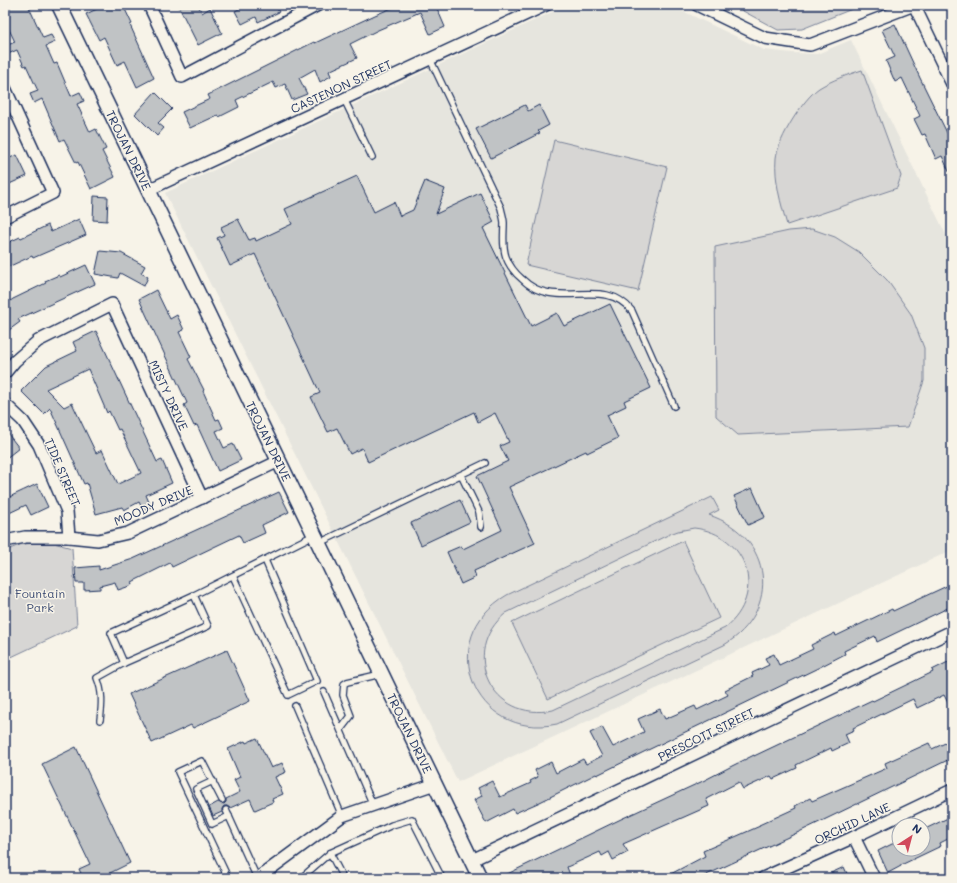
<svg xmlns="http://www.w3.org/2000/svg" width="957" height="883" font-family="Mali,sans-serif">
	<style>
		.built { fill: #e6e5de }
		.green { fill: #d7d6d4; stroke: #798299; fill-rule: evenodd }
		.building { fill: #c0c3c5; stroke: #1b2f5e; fill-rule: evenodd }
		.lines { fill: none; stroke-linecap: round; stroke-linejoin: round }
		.service-casing { stroke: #1b2f5e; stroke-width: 8 }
		.minor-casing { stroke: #1b2f5e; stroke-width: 14 }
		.tertiary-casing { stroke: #1b2f5e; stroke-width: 17 }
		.service { stroke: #f7f3e8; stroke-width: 5.5 }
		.minor { stroke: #f7f3e8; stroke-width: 11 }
		.tertiary { stroke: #f7f3e8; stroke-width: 14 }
		.labels { text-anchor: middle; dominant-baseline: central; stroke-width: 3; stroke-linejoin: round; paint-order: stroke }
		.street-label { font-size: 12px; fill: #1b2f5e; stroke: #f7f3e8 }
		.park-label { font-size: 12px; fill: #415076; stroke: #f7f3e8 }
	</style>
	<rect width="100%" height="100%" fill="#f7f3e8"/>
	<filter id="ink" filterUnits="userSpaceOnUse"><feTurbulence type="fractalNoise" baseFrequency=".025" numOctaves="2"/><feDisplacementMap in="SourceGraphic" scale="8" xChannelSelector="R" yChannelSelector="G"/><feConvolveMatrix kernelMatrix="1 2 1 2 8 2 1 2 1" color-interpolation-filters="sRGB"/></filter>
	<g filter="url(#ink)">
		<polygon class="built" points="567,5 670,5 764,50 793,53 817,54 851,40 952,247 952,550 458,782 165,193"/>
		<g class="green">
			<polygon points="732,5 862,5 802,29 778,30"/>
			<path d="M862,70L901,176L897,188L787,225C781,204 774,180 776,158C778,139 803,99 819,88C832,80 847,75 862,70Z"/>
			<polygon points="554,140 667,167 638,291 526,265"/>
			<polygon points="812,229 835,237 859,252 887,280 911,314 924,348 924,381 908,427 738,435 716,416 715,247 789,231"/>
			<path d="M712,497L719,510L709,515C773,536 782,611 724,645L557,724C474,742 433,638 507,595ZM694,528C748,534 767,594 725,628L553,710C492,723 458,652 506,613L670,534L678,531Z"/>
			<polygon points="683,541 719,618 548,699 512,623"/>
			<polygon points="50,542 72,548 77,626 5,660 5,551 22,544"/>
		</g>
		<g class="building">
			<polygon points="5,5 28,5 43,38 51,35 55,42 46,46 54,64 57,63 71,96 80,92 84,101 77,104 90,132 96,129 106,149 102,151 115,177 91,189 78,162 76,163 64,139 60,141 42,99 34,103 30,94 38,91 26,65 24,66 17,50 8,54 5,48 5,46 15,42 5,21"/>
			<polygon points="95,5 123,5 132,24 130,25 154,78 137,87 125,61 117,65 104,37 99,40 86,14 97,9"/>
			<polygon points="178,5 198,5 202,13 210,8 222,33 198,45"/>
			<polygon points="247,5 275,5 279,12 258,22 256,17 242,24 235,11"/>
			<polygon points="399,5 437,5 436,6 445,27 430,34 420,12 378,30 350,44 357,58 329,71 331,76 320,82 315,69 299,78 307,94 292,100 285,84 276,88 273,82 236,100 239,107 219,117 218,115 190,128 182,112 210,99 208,95 314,42 315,43 375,15"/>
			<polygon points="895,24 920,78 952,143 952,178 942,156 936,159 925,134 922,135 914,119 920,116 902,78 895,82 886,61 895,57 882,30"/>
			<polygon points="155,92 172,109 158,123 164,128 157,136 135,114"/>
			<polygon points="525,105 528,111 539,105 549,125 538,131 540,133 491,158 476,129"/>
			<polygon points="17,155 27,176 5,186 5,160"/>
			<polygon points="357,176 374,212 394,202 400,216 413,210 425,181 445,189 436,214 480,193 494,222 483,228 531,326 557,313 564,326 610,304 651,388 624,401 626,406 607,415 618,438 587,453 586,451 509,487 535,543 474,571 476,577 461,584 447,552 461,546 463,549 502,530 477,476 508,461 500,446 509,442 495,413 478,422 474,412 368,462 362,448 350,454 337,428 328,432 311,397 320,393 255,254 230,266 217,238 224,235 221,227 238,219 249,240 255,238 256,241 292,224 285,209"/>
			<polygon points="94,196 108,197 107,221 93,220"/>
			<polygon points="79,219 86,235 33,258 32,256 8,267 5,261 5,252 9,250 5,244 20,237 21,238 48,225 51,232"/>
			<polygon points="100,251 121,253 145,266 141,273 148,277 144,286 120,273 118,278 95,274"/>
			<polygon points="86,265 95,284 18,319 20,322 5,333 5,305 13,299 46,283 45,281 59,275 60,277"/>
			<polygon points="156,290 170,319 177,315 184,330 179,332 191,357 188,359 204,390 203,391 216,420 219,419 223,428 216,431 224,448 233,444 241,460 218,471 197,425 194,426 184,405 187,403 139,299"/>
			<path d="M96,331L157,462L162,460L172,483L146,495L151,507L143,510L139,502L124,510L122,507L96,514L87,483L84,484L50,408L44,414L21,391L46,366L77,351L73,342ZM88,369L107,413L109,411L118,430L120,429L141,473L118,484L102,450L96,453L72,403L64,407L46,389Z"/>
			<polygon points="5,430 19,448 5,459"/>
			<polygon points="37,484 48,507 31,515 26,505 5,515 5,499"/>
			<polygon points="752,488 765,517 748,525 734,496"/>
			<polygon points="279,492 289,512 262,525 265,533 243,543 239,535 172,567 170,563 132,582 133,585 118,590 115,582 100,586 100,589 84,590 84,583 76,583 75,568 99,566 99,570 133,559"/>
			<polygon points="460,500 470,522 421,545 411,523"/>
			<polygon points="949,585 952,592 952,606 877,642 875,636 844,651 845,654 818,668 648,750 597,775 596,774 540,802 515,813 513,809 486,823 474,800 482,796 478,788 492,781 500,797 531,783 530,781 538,777 535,770 551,762 556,773 583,759 586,764 602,756 590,733 602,727 613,747 644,732 638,719 660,709 665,719 695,706 697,710 728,695 725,690 753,676 752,673 769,665 765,658 774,654 779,665 813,649 811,645 835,633 836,636 892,609 893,611"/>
			<polygon points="227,650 250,701 193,728 191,725 152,743 129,694"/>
			<polygon points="952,660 952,711 944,695 917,708 913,699 853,728 854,730 845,734 849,743 832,751 831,748 796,765 797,768 773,779 771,776 743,789 739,782 706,799 709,806 623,844 628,852 613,860 609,852 602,856 600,852 567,867 570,875 562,878 499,878 621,819 703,781 732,766 754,755 754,756 872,700 873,701 933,672 932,670"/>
			<polygon points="257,738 271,768 282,763 286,772 275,777 283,794 272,799 273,802 255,810 250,799 230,808 227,806 224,806 222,809 222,812 213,816 209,807 218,802 224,804 226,802 226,799 240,792 234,780 240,777 228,749 245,741 246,743"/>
			<polygon points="952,740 952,758 799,832 700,878 663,878 705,856 703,851 760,826 759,825 796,808 795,806 810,798 812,801 887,768 885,763 929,743 932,749"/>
			<polygon points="76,747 130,863 100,878 83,878 79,869 90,864 42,764"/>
			<polygon points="952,816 952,837 940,843 941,846 901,865 901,866 888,873 878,851 898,841 899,849 923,849 923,830"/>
			<polygon points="844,867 849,878 820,878"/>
		</g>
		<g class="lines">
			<defs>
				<g id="service">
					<path d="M430,59L501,208C502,213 504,219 504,223C504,235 502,246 506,257C509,265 516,274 522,279C556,313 603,274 632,311L674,406"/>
					<polyline points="344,99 372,157"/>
					<polyline points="461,475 479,512 481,527"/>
					<polyline points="319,543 485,463"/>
					<polyline points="233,576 288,695 317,681 265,560"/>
					<polyline points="194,595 208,626 124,663 111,633 194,595 314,535"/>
					<polyline points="324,692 373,805"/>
					<polyline points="295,706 342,816"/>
					<path d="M100,720C102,705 103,692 97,678L124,663"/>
					<polyline points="341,729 351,716 343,695 344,684 347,682 381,674"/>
					<polyline points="213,781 196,789 212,824 229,816"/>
					<polyline points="222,800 202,761 178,772 228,878"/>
					<polyline points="226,810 257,878"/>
					<polyline points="330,853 392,825 412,819 442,878"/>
					<polyline points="301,878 330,853 343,878"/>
				</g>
				<g id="minor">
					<polyline points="149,5 182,77 318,5"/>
					<polyline points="697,5 765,38 810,45 914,5"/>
					<polyline points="914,5 952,84"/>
					<polyline points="5,88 53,193 5,217"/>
					<polyline points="148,190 546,5"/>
					<polyline points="5,373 15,361 38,341 112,304 202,498"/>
					<polyline points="5,404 23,421 39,445 67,511 69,537"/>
					<polyline points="5,541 25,537 69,537 98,540 128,533 279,461"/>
					<polyline points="854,837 874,878"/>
					<polyline points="472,860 952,631"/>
					<polyline points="258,878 342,816 435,784"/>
					<polyline points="763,878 854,837 952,790"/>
				</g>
				<polyline id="tertiary" points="59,5 480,878"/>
			</defs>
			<use href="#service" class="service-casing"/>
			<use href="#minor" class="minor-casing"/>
			<use href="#tertiary" class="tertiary-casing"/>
			<use href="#service" class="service"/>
			<use href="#minor" class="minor"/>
			<use href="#tertiary" class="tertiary"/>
		</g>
	</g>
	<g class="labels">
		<g class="street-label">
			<text transform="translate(341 86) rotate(-25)">CASTENON STREET</text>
			<text transform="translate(129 150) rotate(64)">TROJAN DRIVE</text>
			<text transform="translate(169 395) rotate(65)">MISTY DRIVE</text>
			<text transform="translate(269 441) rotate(64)">TROJAN DRIVE</text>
			<text transform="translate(63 472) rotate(67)">TIDE STREET</text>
			<text transform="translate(153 505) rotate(-23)">MOODY DRIVE</text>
			<text transform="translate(410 733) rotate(64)">TROJAN DRIVE</text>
			<text transform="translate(706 734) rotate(-26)">PRESCOTT STREET</text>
			<text transform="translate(852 823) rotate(-25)">ORCHID LANE</text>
		</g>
		<g class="park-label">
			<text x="40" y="593">Fountain<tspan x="40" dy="14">Park</tspan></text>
		</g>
	</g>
	<rect width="957" height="883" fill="none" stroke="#f7f3e8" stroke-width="20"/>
	<rect x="10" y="10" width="937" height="863" fill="none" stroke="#1b2f5e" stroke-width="1.5" filter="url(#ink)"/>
	<g transform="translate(911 837) rotate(36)"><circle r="19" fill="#f7f3e8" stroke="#9fa5b1"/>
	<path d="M0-3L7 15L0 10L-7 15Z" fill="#d1495b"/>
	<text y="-6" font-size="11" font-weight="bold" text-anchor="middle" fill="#1b2f5e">N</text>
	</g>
</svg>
